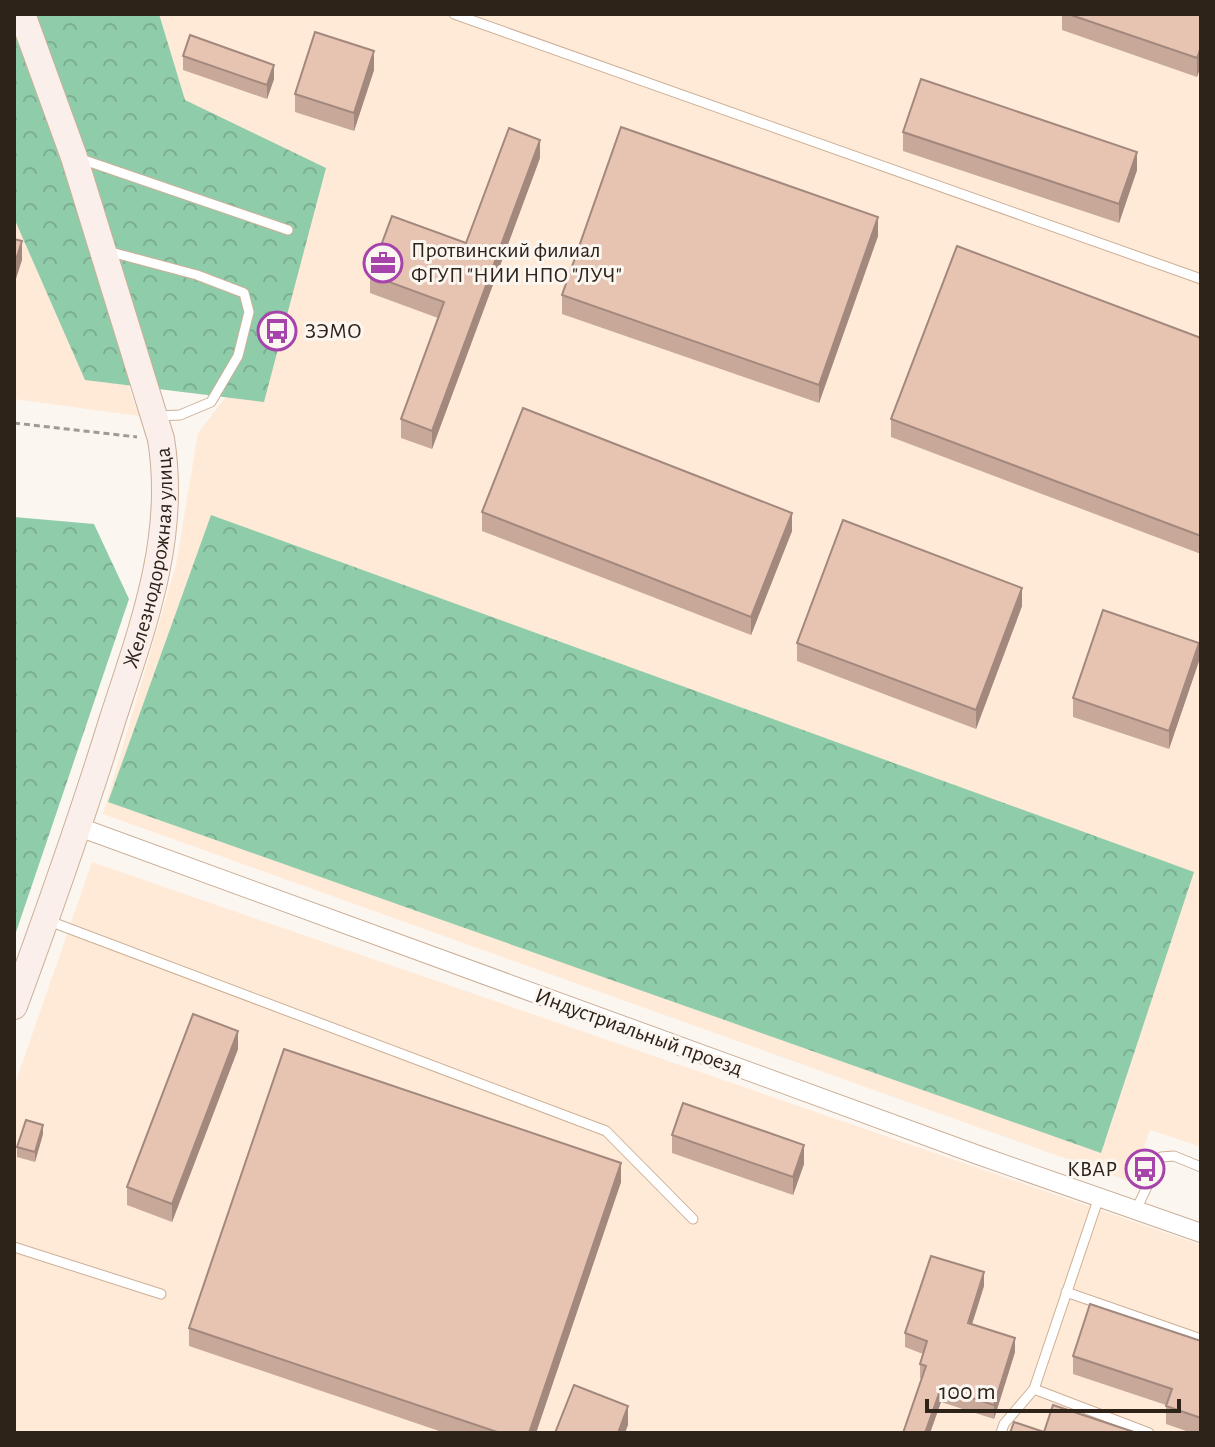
<svg xmlns="http://www.w3.org/2000/svg" width="1215" height="1447" font-family="'Alegreya Sans',sans-serif">
	<style>
		.built { fill: #ffead7 }
		.forest { fill: url(#forest-crowns) }
		.lines { fill: none; stroke-linecap: round; stroke-linejoin: round }
		.lane-casing { stroke: #ccb097; stroke-width: 11 }
		.street-casing { stroke: #ccb097; stroke-width: 20 }
		.secondary-casing { stroke: #ccb097; stroke-width: 28 }
		.path { stroke: #a19992; stroke-width: 3; stroke-dasharray: 6 4; stroke-linecap: butt }
		.lane { stroke: #fff; stroke-width: 9 }
		.street { stroke: #fff; stroke-width: 18 }
		.secondary { stroke: #fbefec; stroke-width: 26 }
		.wall { fill: #c7a899 }
		.shaded-wall { fill: #a2887d }
		.building { fill: #e7c3b2; stroke: #a2887d; stroke-width: 2 }
		.labels { text-anchor: middle; dominant-baseline: central; stroke-width: 6; stroke-linejoin: round; paint-order: stroke }
		.poi-label { font-size: 22px; fill: #2d2319; stroke: #fcf6f1; text-anchor: start }
		.street-label { font-size: 22px; fill: #2d2319; stroke: #fcf6f1 }
	</style>
	<defs>
		<pattern id="forest-crowns" width="20" height="18" patternUnits="userSpaceOnUse" patternTransform="scale(2)"><rect width="20" height="18" fill="#8fccaa"/><path d="M2 6a3 3 0 1 1 6 0M12 15a3 3 0 1 1 6 0" fill="none" stroke="#7caf92"/></pattern>
	</defs>
	<rect width="100%" height="100%" fill="#fcf6f1"/>
	<g class="built">
		<polygon points="47,14 1201,14 1201,1147 1150,1130 1131,1182 103,814 176,565 198,433 232,389"/>
		<polygon points="14,62 139,416 14,399"/>
		<polygon points="92,862 1201,1245 1201,1433 14,1433 14,1087"/>
	</g>
	<g class="forest">
		<polygon points="14,14 159,14 185,100 326,168 264,402 85,380 14,218"/>
		<polygon points="211,515 1194,872 1101,1153 108,802"/>
		<polygon points="14,517 94,524 129,599 14,938"/>
	</g>
	<g class="lines">
		<defs>
			<g id="lane">
				<polyline points="454,14 1201,279"/>
				<polyline points="81,159 288,230"/>
				<polyline points="107,251 197,275 244,293 249,312 238,356 211,402 180,415 157,416"/>
				<polyline points="49,921 606,1131 693,1219"/>
				<polyline points="1136,1210 1161,1157 1174,1156 1201,1167"/>
				<polyline points="14,1247 161,1294"/>
				<polyline points="1066,1292 1201,1339"/>
				<polyline points="1034,1389 1149,1433"/>
				<polyline points="1001,1433 1004,1424 1034,1389 1099,1197"/>
			</g>
			<polyline id="street" points="79,827 978,1155 1201,1233"/>
			<g id="secondary">
				<path id="s1" d="M14,1006C49,911 83,815 113,718C143,626 177,537 161,439L74,157L22,14"/>
			</g>
		</defs>
		<use href="#lane" class="lane-casing"/>
		<use href="#street" class="street-casing"/>
		<use href="#secondary" class="secondary-casing"/>
		<polyline class="path" points="14,423 137,437"/>
		<use href="#lane" class="lane"/>
		<use href="#street" class="street"/>
		<use href="#secondary" class="secondary"/>
	</g>
	<g class="wall">
		<polygon points="1062,14 1201,14 1201,65 1197,77 1062,30"/>
		<polygon points="183,56 274,79 267,99 183,70"/>
		<polygon points="374,70 354,131 295,112 295,94"/>
		<polygon points="903,132 1137,170 1119,223 903,151"/>
		<polygon points="540,158 432,449 401,438 401,419 438,318 370,293 370,275 466,243"/>
		<polygon points="878,236 819,403 562,314 562,295"/>
		<polygon points="1201,338 1201,554 891,437 891,419"/>
		<polygon points="482,512 792,531 751,635 482,531"/>
		<polygon points="1022,606 976,729 797,661 797,643"/>
		<polygon points="1199,661 1169,749 1073,717 1073,698"/>
		<polygon points="238,1049 172,1222 127,1205 127,1187"/>
		<polygon points="43,1134 35,1162 17,1157 17,1147"/>
		<polygon points="672,1135 804,1164 793,1195 672,1153"/>
		<polygon points="621,1182 536,1433 445,1433 189,1346 189,1328"/>
		<polygon points="984,1286 972,1324 1015,1352 994,1419 941,1402 930,1433 903,1433 922,1379 920,1378 920,1364 923,1354 905,1347 905,1333"/>
		<polygon points="1201,1341 1201,1433 1192,1433 1166,1424 1166,1405 1073,1374 1073,1356"/>
	</g>
	<g class="shaded-wall">
		<polygon points="1201,47 1201,65 1197,77 1197,58"/>
		<polygon points="374,51 374,70 354,131 354,113"/>
		<polygon points="274,65 274,79 267,99 267,85"/>
		<polygon points="540,140 540,158 432,449 432,431"/>
		<polygon points="1137,152 1137,170 1119,223 1119,204"/>
		<polygon points="878,217 878,236 819,403 819,385"/>
		<polygon points="22,241 22,260 14,285 14,266"/>
		<polygon points="792,513 792,531 751,635 751,617"/>
		<polygon points="1022,588 1022,606 976,729 976,710"/>
		<polygon points="1199,643 1199,661 1169,749 1169,731"/>
		<polygon points="238,1031 238,1049 172,1222 172,1204"/>
		<polygon points="43,1125 43,1134 35,1162 35,1152"/>
		<polygon points="804,1145 804,1164 793,1195 793,1177"/>
		<polygon points="621,1163 621,1182 536,1433 529,1433"/>
		<polygon points="984,1272 984,1286 968,1337 968,1323"/>
		<polygon points="1015,1338 1015,1352 994,1419 994,1405"/>
		<polygon points="941,1388 941,1402 930,1433 925,1433"/>
		<polygon points="628,1406 628,1425 625,1433 618,1433"/>
	</g>
	<g class="building">
		<polygon points="1068,14 1201,14 1201,47 1197,58"/>
		<polygon points="315,32 374,51 354,113 295,94"/>
		<polygon points="190,35 274,65 267,85 183,56"/>
		<polygon points="921,79 1137,152 1119,204 903,132"/>
		<polygon points="621,127 878,217 819,385 562,295"/>
		<polygon points="509,128 540,140 432,431 401,419 444,302 370,275 392,216 466,243"/>
		<polygon points="14,239 22,241 14,266"/>
		<polygon points="957,246 1201,338 1201,536 891,419"/>
		<polygon points="523,408 792,513 751,617 482,512"/>
		<polygon points="843,520 1022,588 976,710 797,643"/>
		<polygon points="1103,610 1199,643 1169,731 1073,698"/>
		<polygon points="193,1014 238,1031 172,1204 127,1187"/>
		<polygon points="284,1049 621,1163 529,1433 500,1433 189,1328"/>
		<polygon points="683,1103 804,1145 793,1177 672,1135"/>
		<polygon points="26,1120 43,1125 35,1152 17,1147"/>
		<polygon points="931,1256 984,1272 968,1323 1015,1338 994,1405 941,1388 925,1433 903,1433 926,1366 920,1364 927,1341 905,1333"/>
		<polygon points="1090,1304 1201,1341 1201,1418 1166,1406 1172,1389 1073,1356"/>
		<polygon points="574,1385 628,1406 618,1433 555,1433"/>
		<polygon points="1053,1405 1137,1433 1010,1433 1014,1422 1044,1432"/>
	</g>
	<defs>
		<symbol id="office-ring" viewBox="-11 -11 22 22"><circle r="9.5" fill="#fcf6f1" stroke="#a644ab" stroke-width="1.5"/><path d="M-6-3h4V-5.5h4V-3h4V5H-6ZM-1-4.5V-3h2v-1.5ZM-6 0V1H6V0Z" fill="#a644ab"/></symbol>
		<symbol id="bus-ring" viewBox="-11 -11 22 22"><circle r="9.5" fill="#fcf6f1" stroke="#a644ab" stroke-width="1.5"/><path d="M-5-6H5V4H4V6H2V4H-2V6H-4V4H-5ZM-3.5-4V0h7V-4ZM-3.5 1.2v1.5H-2V1.2ZM2 1.2v1.5H3.5V1.2Z" fill="#a644ab"/></symbol>
	</defs>
	<g fill-rule="evenodd">
		<use href="#office-ring" x="361" y="241" width="44" height="44"/>
		<use href="#bus-ring" x="255" y="309" width="44" height="44"/>
		<use href="#bus-ring" x="1123" y="1147" width="44" height="44"/>
	</g>
	<g class="labels">
		<g class="poi-label">
			<text x="411" y="250">Протвинский филиал<tspan x="411" dy="25">ФГУП "НИИ НПО "ЛУЧ"</tspan></text>
			<text x="305" y="331">ЗЭМО</text>
			<text x="1117" y="1169" text-anchor="end">КВАР</text>
		</g>
		<g class="street-label">
			<text stroke="none"><textPath href="#s1" startOffset="470">Железнодорожная улица</textPath></text>
			<text transform="translate(639 1032) rotate(20)">Индустриальный проезд</text>
		</g>
	</g>
	<rect width="1215" height="1447" fill="none" stroke="#2d2319" stroke-width="32"/>
	<path d="M927 1399v12h252v-12" fill="none" stroke="#2d2319" stroke-width="4"/>
	<text x="939" y="1399" font-size="24" fill="#2d2319" stroke="#fcf6f1" stroke-width="6" paint-order="stroke">100 m</text>
</svg>
